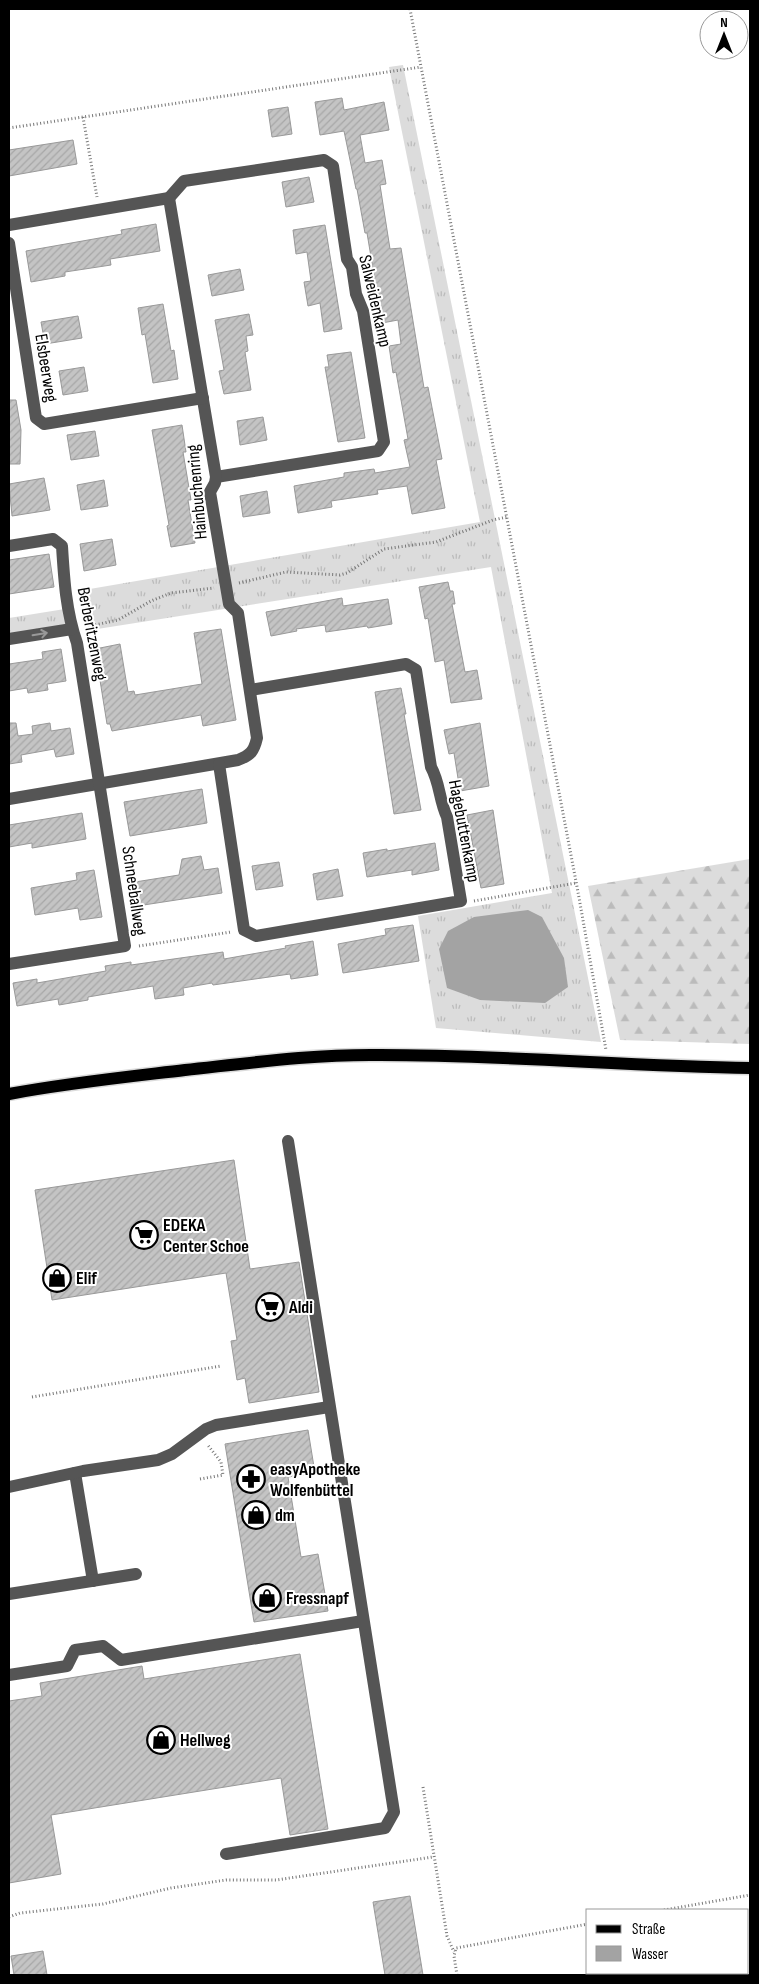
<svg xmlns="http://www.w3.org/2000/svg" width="759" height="1984" font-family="'Sofia Sans Condensed',sans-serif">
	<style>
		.grass { fill: url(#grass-tufts) }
		.forest { fill: url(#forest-firs) }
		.water { fill: #a3a3a3 }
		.building { fill: url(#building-hatch); stroke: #999 }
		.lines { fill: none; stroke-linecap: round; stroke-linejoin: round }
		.major-casing { stroke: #dbdbdb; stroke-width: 15 }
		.path { stroke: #777; stroke-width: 3; stroke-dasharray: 1 2.5; stroke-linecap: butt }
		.minor { stroke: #555; stroke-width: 12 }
		.major { stroke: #000; stroke-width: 12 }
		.oneway { stroke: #999 }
		.labels { text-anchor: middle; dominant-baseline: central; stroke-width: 4; stroke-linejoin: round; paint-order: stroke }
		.street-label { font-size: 18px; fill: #000; stroke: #fff }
		.poi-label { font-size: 18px; font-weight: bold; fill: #000; stroke: #fff; text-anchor: start }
	</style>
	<defs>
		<pattern id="grass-tufts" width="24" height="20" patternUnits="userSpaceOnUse" patternTransform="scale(1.25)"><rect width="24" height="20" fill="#dcdcdc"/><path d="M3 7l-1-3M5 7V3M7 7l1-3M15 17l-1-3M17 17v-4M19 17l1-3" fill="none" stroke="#bbb"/></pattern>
		<pattern id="forest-firs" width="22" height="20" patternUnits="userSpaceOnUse" patternTransform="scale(1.25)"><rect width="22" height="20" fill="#dcdcdc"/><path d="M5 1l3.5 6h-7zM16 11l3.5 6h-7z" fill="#bbb"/></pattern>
		<pattern id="building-hatch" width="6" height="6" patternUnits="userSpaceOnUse" patternTransform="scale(1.25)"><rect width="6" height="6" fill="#c4c4c4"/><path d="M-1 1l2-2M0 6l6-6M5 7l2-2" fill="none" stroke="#a7a7a7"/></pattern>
	</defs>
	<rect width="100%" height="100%" fill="#fff"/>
	<g class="grass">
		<polygon points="403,65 601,1042 436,1028 418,916 552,893 491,567 91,630 84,590 480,522 389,67"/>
		<polygon points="71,608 74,626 9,636 9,618"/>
	</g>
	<polygon class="forest" points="750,859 750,1044 620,1040 588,886"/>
	<polygon class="water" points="528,910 542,917 564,958 568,987 545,1003 480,1000 447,988 439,949 448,931 474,917"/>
	<g class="building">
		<polygon points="342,98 344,110 384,102 389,130 360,135 365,163 382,160 386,184 380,185 390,249 401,248 424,388 428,387 442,459 436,460 445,508 412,514 407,486 377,490 378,494 331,501 332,507 298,513 294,486 344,477 344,473 374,469 375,473 410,467 404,440 408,439 396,372 393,373 389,346 401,344 398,320 382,323 367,233 365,233 357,189 356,189 344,131 320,135 315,102"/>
		<polygon points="288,107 292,134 272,137 268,110"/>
		<polygon points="73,140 77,164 9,176 9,150"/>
		<polygon points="309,177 314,202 286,207 282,182"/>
		<polygon points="156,224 160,251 110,259 111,265 65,272 65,276 31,282 26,251 122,234 121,230"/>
		<polygon points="325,225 342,329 324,332 320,303 308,306 304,282 311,281 307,252 296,254 293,230"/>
		<polygon points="240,269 244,290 212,296 208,275"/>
		<polygon points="163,304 171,351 174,350 178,379 153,383 145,334 142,335 138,308"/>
		<polygon points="249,314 253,335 246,336 248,351 245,352 251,390 224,394 219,371 224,370 215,320"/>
		<polygon points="78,316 82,338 45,344 41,322"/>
		<polygon points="351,352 365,438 338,442 325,367 329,367 327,355"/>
		<polygon points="84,367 88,391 63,395 59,371"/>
		<polygon points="9,400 16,400 21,430 20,464 9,464"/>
		<polygon points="263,417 267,440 240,445 237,421"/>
		<polygon points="182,425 186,452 183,452 191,500 188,500 195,543 171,547 167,526 169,525 152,430"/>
		<polygon points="95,431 99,456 71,460 67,435"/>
		<polygon points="44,478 50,510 12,516 9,484"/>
		<polygon points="104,480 108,506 81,510 77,485"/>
		<polygon points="267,491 270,513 243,517 240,496"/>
		<polygon points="112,539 116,565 84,571 80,544"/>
		<polygon points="49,554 54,587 9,594 9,560"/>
		<polygon points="448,582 450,591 453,591 455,604 452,604 465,672 477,670 482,699 451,703 444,660 435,662 428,618 425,619 419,587"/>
		<polygon points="342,598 343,606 388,599 392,624 368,628 367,626 326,632 325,625 296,629 297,631 271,636 266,612"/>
		<polygon points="221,629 236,720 203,726 201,715 112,731 110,724 107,724 95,649 120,644 128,692 134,691 135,695 202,684 194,633"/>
		<polygon points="61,649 66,681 47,684 48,690 28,693 27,688 9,691 9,664 43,659 42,652"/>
		<polygon points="401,688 406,714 404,714 421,810 394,814 375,692"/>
		<polygon points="9,723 16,723 18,736 33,734 32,726 50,723 51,731 70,728 74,754 56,757 54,749 21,755 22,762 9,764"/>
		<polygon points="480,723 489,786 460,791 454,753 449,754 444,730"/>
		<polygon points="202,789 207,823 130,836 124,802"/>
		<polygon points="493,810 504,884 481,888 467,815"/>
		<polygon points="82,813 86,839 32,848 32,843 9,847 9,825"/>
		<polygon points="435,843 439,870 412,875 412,870 367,877 363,853 387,849 387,851"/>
		<polygon points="201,856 204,870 218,868 222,893 137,906 134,886 136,886 135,882 179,875 182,859"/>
		<polygon points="279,862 283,886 256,890 252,866"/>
		<polygon points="338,869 343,896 317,900 313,874"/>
		<polygon points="94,870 102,917 80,920 78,908 35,915 31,888 77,880 76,873"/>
		<polygon points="413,925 419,961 343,973 338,944 386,935 385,929"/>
		<polygon points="313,941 318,975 291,979 290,974 213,985 212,983 183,988 184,995 155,999 153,986 88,997 88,1000 59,1005 58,999 17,1006 13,983 37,979 37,983 106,971 105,966 131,962 131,965 223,952 224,959 286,948 285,946"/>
		<polygon points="234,1160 250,1269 299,1262 319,1392 249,1403 245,1378 237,1380 231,1341 237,1340 226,1273 52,1300 35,1190"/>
		<polygon points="308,1430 315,1473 288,1477 301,1557 318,1554 328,1611 254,1622 225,1444"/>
		<polygon points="300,1654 328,1829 290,1835 281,1778 51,1815 61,1874 9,1883 9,1701 42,1696 40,1683 142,1666 144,1679"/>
		<polygon points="410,1896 423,1975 385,1975 373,1902"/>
		<polygon points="43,1951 47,1975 14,1975 11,1956"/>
	</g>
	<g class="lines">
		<defs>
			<path id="major" d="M9,1094C67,1083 126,1077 185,1070C250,1063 315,1054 380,1055C504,1055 627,1066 750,1068"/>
		</defs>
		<use href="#major" class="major-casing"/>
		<g class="path">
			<polyline points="410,9 578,892 606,1050"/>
			<polyline points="83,117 97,197"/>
			<polyline points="9,128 421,67"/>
			<polyline points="239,583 286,572 340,575 347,573 384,549 436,542 493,520 507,517"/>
			<polyline points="85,627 118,620 151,601 171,593 214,588"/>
			<polyline points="474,901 576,883"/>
			<polyline points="139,946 231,932"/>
			<polyline points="32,1397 221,1366"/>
			<polyline points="200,1479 223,1475 221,1462 207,1444"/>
			<polyline points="423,1787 447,1936 454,1952"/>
			<polyline points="664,1910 750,1895"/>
			<polyline points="9,1917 20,1913 103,1904 171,1888 226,1880 276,1880 433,1857"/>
			<polyline points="457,1975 454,1956 456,1948 588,1924"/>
		</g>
		<g class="minor">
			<polyline points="169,198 184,181 324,160 333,166 347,259 352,267 356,294 363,311 384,442 378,451 216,477"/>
			<path d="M9,225L169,198L216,477L215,483L210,492L229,604L238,613L257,738C254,751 251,755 238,760L9,799"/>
			<polyline points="9,243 36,418 44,424 203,398"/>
			<path d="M9,546L53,539L62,546C64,579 66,612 77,643L125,946L9,964"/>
			<polyline points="9,639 72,629"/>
			<path d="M219,764L244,930L256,936L461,901L447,817C439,800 440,783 431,767L416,670L406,664L250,690"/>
			<polyline points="75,1473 93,1581"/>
			<polyline points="9,1487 83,1471 158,1460 172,1454 206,1429 216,1425 329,1407"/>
			<polyline points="9,1594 136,1574"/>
			<polyline points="9,1675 67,1666 75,1650 103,1646 121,1660 363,1621"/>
			<polyline points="226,1854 385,1828 394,1812 288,1141"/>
		</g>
		<use href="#major" class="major"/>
	</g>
	<defs><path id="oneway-shaft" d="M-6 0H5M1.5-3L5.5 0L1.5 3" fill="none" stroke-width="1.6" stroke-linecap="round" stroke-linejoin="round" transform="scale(1.25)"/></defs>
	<use class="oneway" href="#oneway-shaft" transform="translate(40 634) rotate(-9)"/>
	<defs>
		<symbol id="supermarket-ring" viewBox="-11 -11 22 22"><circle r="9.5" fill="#fff" stroke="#000" stroke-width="1.5"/><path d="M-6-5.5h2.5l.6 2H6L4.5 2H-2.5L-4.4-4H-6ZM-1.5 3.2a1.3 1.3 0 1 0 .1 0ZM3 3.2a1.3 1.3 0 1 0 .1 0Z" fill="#000"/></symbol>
		<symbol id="shop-ring" viewBox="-11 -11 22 22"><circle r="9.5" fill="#fff" stroke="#000" stroke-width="1.5"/><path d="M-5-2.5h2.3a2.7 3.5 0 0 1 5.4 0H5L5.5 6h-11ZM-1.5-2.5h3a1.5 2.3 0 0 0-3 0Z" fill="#000"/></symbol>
		<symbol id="pharmacy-ring" viewBox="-11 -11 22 22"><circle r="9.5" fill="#fff" stroke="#000" stroke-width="1.5"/><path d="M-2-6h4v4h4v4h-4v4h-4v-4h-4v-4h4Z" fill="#000"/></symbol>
	</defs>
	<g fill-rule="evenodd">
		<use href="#supermarket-ring" x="128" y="1219" width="32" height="32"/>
		<use href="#shop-ring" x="41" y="1262" width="32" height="32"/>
		<use href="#supermarket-ring" x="254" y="1291" width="32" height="32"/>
		<use href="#pharmacy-ring" x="235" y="1463" width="32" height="32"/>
		<use href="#shop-ring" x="240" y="1499" width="32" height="32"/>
		<use href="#shop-ring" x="251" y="1582" width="32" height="32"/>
		<use href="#shop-ring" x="145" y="1724" width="32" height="32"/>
	</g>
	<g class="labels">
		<g class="street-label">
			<text transform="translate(375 301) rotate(77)">Salweidenkamp</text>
			<text transform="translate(46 368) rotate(81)">Elsbeerweg</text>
			<text transform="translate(197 492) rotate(-95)">Hainbuchenring</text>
			<text transform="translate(92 634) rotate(79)">Berberitzenweg</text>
			<text transform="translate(464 831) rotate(79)">Hagebuttenkamp</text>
			<text transform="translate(134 891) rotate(82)">Schneeballweg</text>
		</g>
		<g class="poi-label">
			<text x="163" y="1225">EDEKA<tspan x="163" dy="21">Center Schoe</tspan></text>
			<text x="76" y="1278">Elif</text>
			<text x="289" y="1307">Aldi</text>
			<text x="270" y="1469">easyApotheke<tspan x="270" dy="21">Wolfenbüttel</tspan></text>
			<text x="275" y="1515">dm</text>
			<text x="286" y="1598">Fressnapf</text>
			<text x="180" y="1740">Hellweg</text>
		</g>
	</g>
	<rect width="759" height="1984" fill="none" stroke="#000000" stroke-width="20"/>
	<rect x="586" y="1909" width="162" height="65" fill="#ffffff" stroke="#999999"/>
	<rect x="596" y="1925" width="25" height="8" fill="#000000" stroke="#999999"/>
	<text x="632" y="1934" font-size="15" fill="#000000">Straße</text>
	<rect x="596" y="1946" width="25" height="15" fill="#a3a3a3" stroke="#999999"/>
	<text x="632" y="1959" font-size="15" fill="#000000">Wasser</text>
	<g transform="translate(724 35)"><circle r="24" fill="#ffffff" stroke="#999999"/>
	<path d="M0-4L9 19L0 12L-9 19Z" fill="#000000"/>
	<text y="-8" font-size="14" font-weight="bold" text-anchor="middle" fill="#000000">N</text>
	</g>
</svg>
